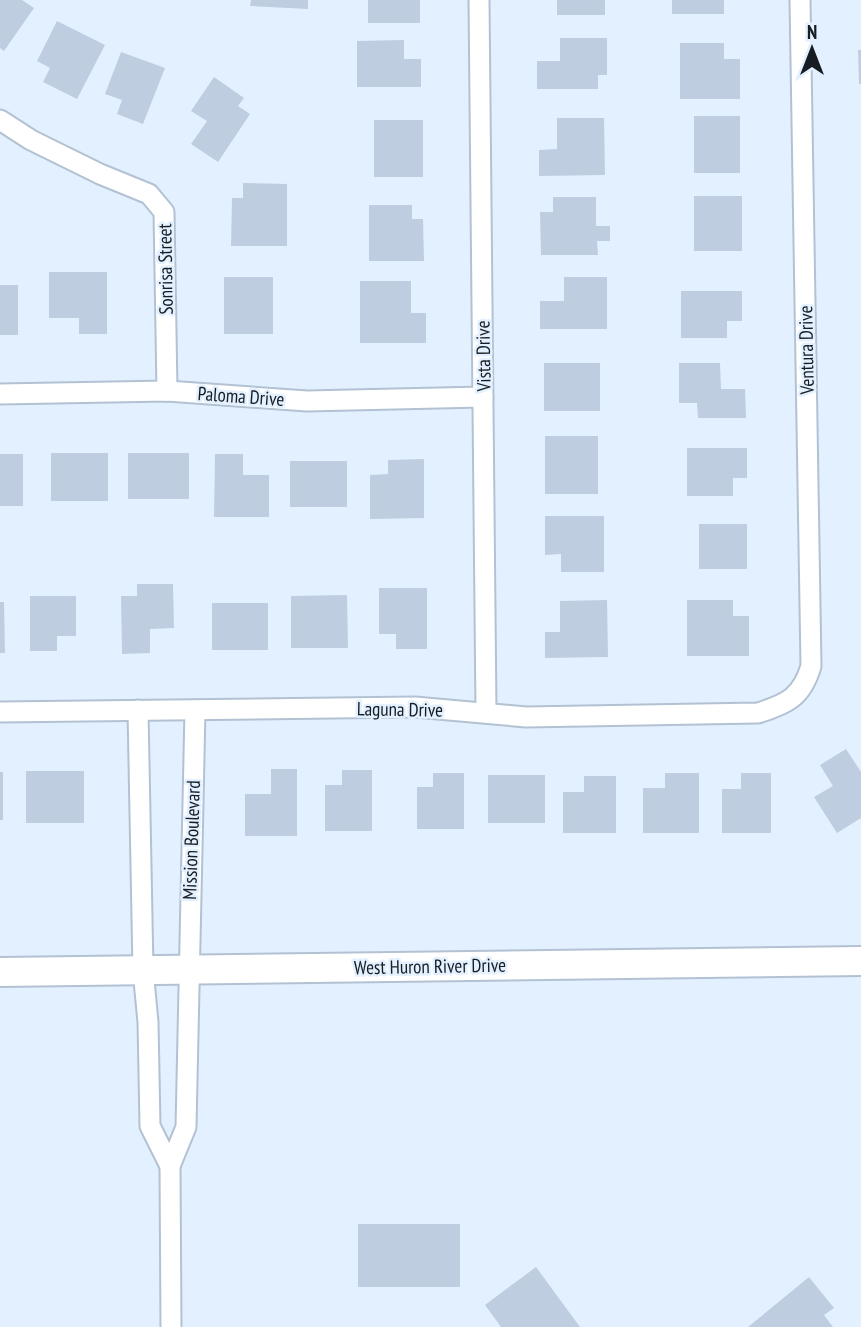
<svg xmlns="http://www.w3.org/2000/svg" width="861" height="1327" font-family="'PT Sans Narrow',sans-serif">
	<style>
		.building { fill: #becee0 }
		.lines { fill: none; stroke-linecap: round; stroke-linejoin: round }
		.minor-casing { stroke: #b2c2d3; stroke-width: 23 }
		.secondary-casing { stroke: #b2c2d3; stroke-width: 32 }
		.minor { stroke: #fff; stroke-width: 19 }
		.secondary { stroke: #fff; stroke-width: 28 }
		.labels { text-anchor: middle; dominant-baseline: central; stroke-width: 5; stroke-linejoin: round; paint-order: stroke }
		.street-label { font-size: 19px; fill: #161c22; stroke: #e3f0ff }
	</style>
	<rect width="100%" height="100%" fill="#e3f0ff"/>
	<g class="building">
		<polygon points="0,0 22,0 34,8 4,51 0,48"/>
		<polygon points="251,0 308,0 308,9 250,6"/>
		<rect x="368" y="0" width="52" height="23"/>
		<rect x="557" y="0" width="48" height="15"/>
		<rect x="672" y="0" width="52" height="14"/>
		<polygon points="57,21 105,45 77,99 43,82 50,68 37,61"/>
		<polygon points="560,38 607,38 607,75 598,75 598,89 537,89 537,61 560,61"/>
		<polygon points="404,40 404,59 421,59 421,87 357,87 357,41"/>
		<polygon points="680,43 724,43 724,59 740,59 740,99 680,99"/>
		<polygon points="858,50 861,50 861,84 859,84"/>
		<polygon points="121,52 165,68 143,124 117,114 122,100 105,94"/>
		<polygon points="214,77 244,98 238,106 250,114 218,162 191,144 207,121 191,111"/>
		<rect x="694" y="116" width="46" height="57"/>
		<polygon points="557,118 604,118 605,175 539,176 539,150 557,149"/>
		<rect x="374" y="120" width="49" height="57"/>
		<polygon points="243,183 287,184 287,246 231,246 232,198 243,198"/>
		<rect x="694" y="196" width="48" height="55"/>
		<polygon points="553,197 596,197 596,226 610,226 610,241 597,241 598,255 541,255 540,212 553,212"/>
		<polygon points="369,205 412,205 412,219 423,219 424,261 369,261"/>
		<polygon points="49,272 107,272 107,334 79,334 79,318 49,318"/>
		<rect x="224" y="277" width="49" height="57"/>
		<polygon points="564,277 607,277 607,329 540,329 540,301 564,301"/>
		<polygon points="360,281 411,281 411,313 426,313 426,343 360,343"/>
		<rect x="0" y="285" width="18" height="50"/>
		<polygon points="681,291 742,291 742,321 727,321 727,338 681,338"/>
		<rect x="544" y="363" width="56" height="48"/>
		<polygon points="679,363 720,363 721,389 745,389 746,418 698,418 697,403 679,403"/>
		<rect x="545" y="436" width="53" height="58"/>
		<polygon points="687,448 747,448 747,478 733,478 733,496 687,496"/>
		<rect x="51" y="453" width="57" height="48"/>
		<rect x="128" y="453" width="61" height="46"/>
		<rect x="0" y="454" width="23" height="52"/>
		<polygon points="215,454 243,454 243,475 269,475 269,517 214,517"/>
		<polygon points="424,459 424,518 370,519 370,475 388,474 388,460"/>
		<rect x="290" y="461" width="57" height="46"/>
		<polygon points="545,516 604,516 604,572 561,572 561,554 545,555"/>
		<rect x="699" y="524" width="48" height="45"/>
		<polygon points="137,584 173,584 174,628 150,629 150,653 122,654 121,596 137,596"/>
		<polygon points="379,588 427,588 427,649 396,649 396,634 379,634"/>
		<polygon points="347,595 348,648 291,648 291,596"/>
		<polygon points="30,596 76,596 76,636 57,636 57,651 30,651"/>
		<polygon points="607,600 608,657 545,658 545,632 560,632 560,601"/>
		<polygon points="687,600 733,600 733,616 749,616 749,656 687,656"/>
		<polygon points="0,602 4,602 5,653 0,653"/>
		<rect x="212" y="603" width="56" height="47"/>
		<polygon points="846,749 861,772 861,818 837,833 814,797 833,786 820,765"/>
		<polygon points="271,769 297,769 297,836 245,836 245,794 271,794"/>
		<polygon points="342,770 372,770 372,831 325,831 325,785 342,785"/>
		<rect x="26" y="771" width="58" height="52"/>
		<rect x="0" y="772" width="3" height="48"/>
		<polygon points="433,773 464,773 464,829 417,829 417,787 433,787"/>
		<polygon points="665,773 699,773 699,833 643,833 643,788 665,788"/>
		<polygon points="741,773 771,773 771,833 722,833 722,789 741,789"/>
		<rect x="488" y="775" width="57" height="48"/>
		<polygon points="584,776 616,776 616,833 563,833 563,792 584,792"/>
		<rect x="358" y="1224" width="102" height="63"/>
		<polygon points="536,1267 580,1327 501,1327 485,1305"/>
		<polygon points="809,1277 834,1308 824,1315 833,1327 748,1327"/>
	</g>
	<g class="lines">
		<defs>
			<g id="minor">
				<polyline points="479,0 486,712"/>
				<polyline points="0,120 31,140 100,174 149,194 164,212 167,391"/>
				<polyline points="0,394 167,391 307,401 483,397"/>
				<polyline points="138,710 143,970 148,1022 150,1126 170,1166"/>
				<path d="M0,712L415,707L526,717L758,713C787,704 802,697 811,666L800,0"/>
				<polyline points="171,1327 170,1166 186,1127 195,710"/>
			</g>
			<polyline id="secondary" points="0,972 861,961"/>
		</defs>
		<use href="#minor" class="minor-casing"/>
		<use href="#secondary" class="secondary-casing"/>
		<use href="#minor" class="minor"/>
		<use href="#secondary" class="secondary"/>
	</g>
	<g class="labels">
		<g class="street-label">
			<text transform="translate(165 269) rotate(-91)">Sonrisa Street</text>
			<text transform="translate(806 350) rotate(-91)">Ventura Drive</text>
			<text transform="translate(483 356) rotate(-91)">Vista Drive</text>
			<text transform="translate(241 396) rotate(4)">Paloma Drive</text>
			<text transform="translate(400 709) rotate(1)">Laguna Drive</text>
			<text transform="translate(191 840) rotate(-88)">Mission Boulevard</text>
			<text transform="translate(430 966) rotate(-1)">West Huron River Drive</text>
		</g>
	</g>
	<g transform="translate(812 49)" stroke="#e3f0ff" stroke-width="5" paint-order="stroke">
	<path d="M0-5L12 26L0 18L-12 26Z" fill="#161c22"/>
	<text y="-10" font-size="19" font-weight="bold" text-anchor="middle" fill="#161c22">N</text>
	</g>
</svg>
